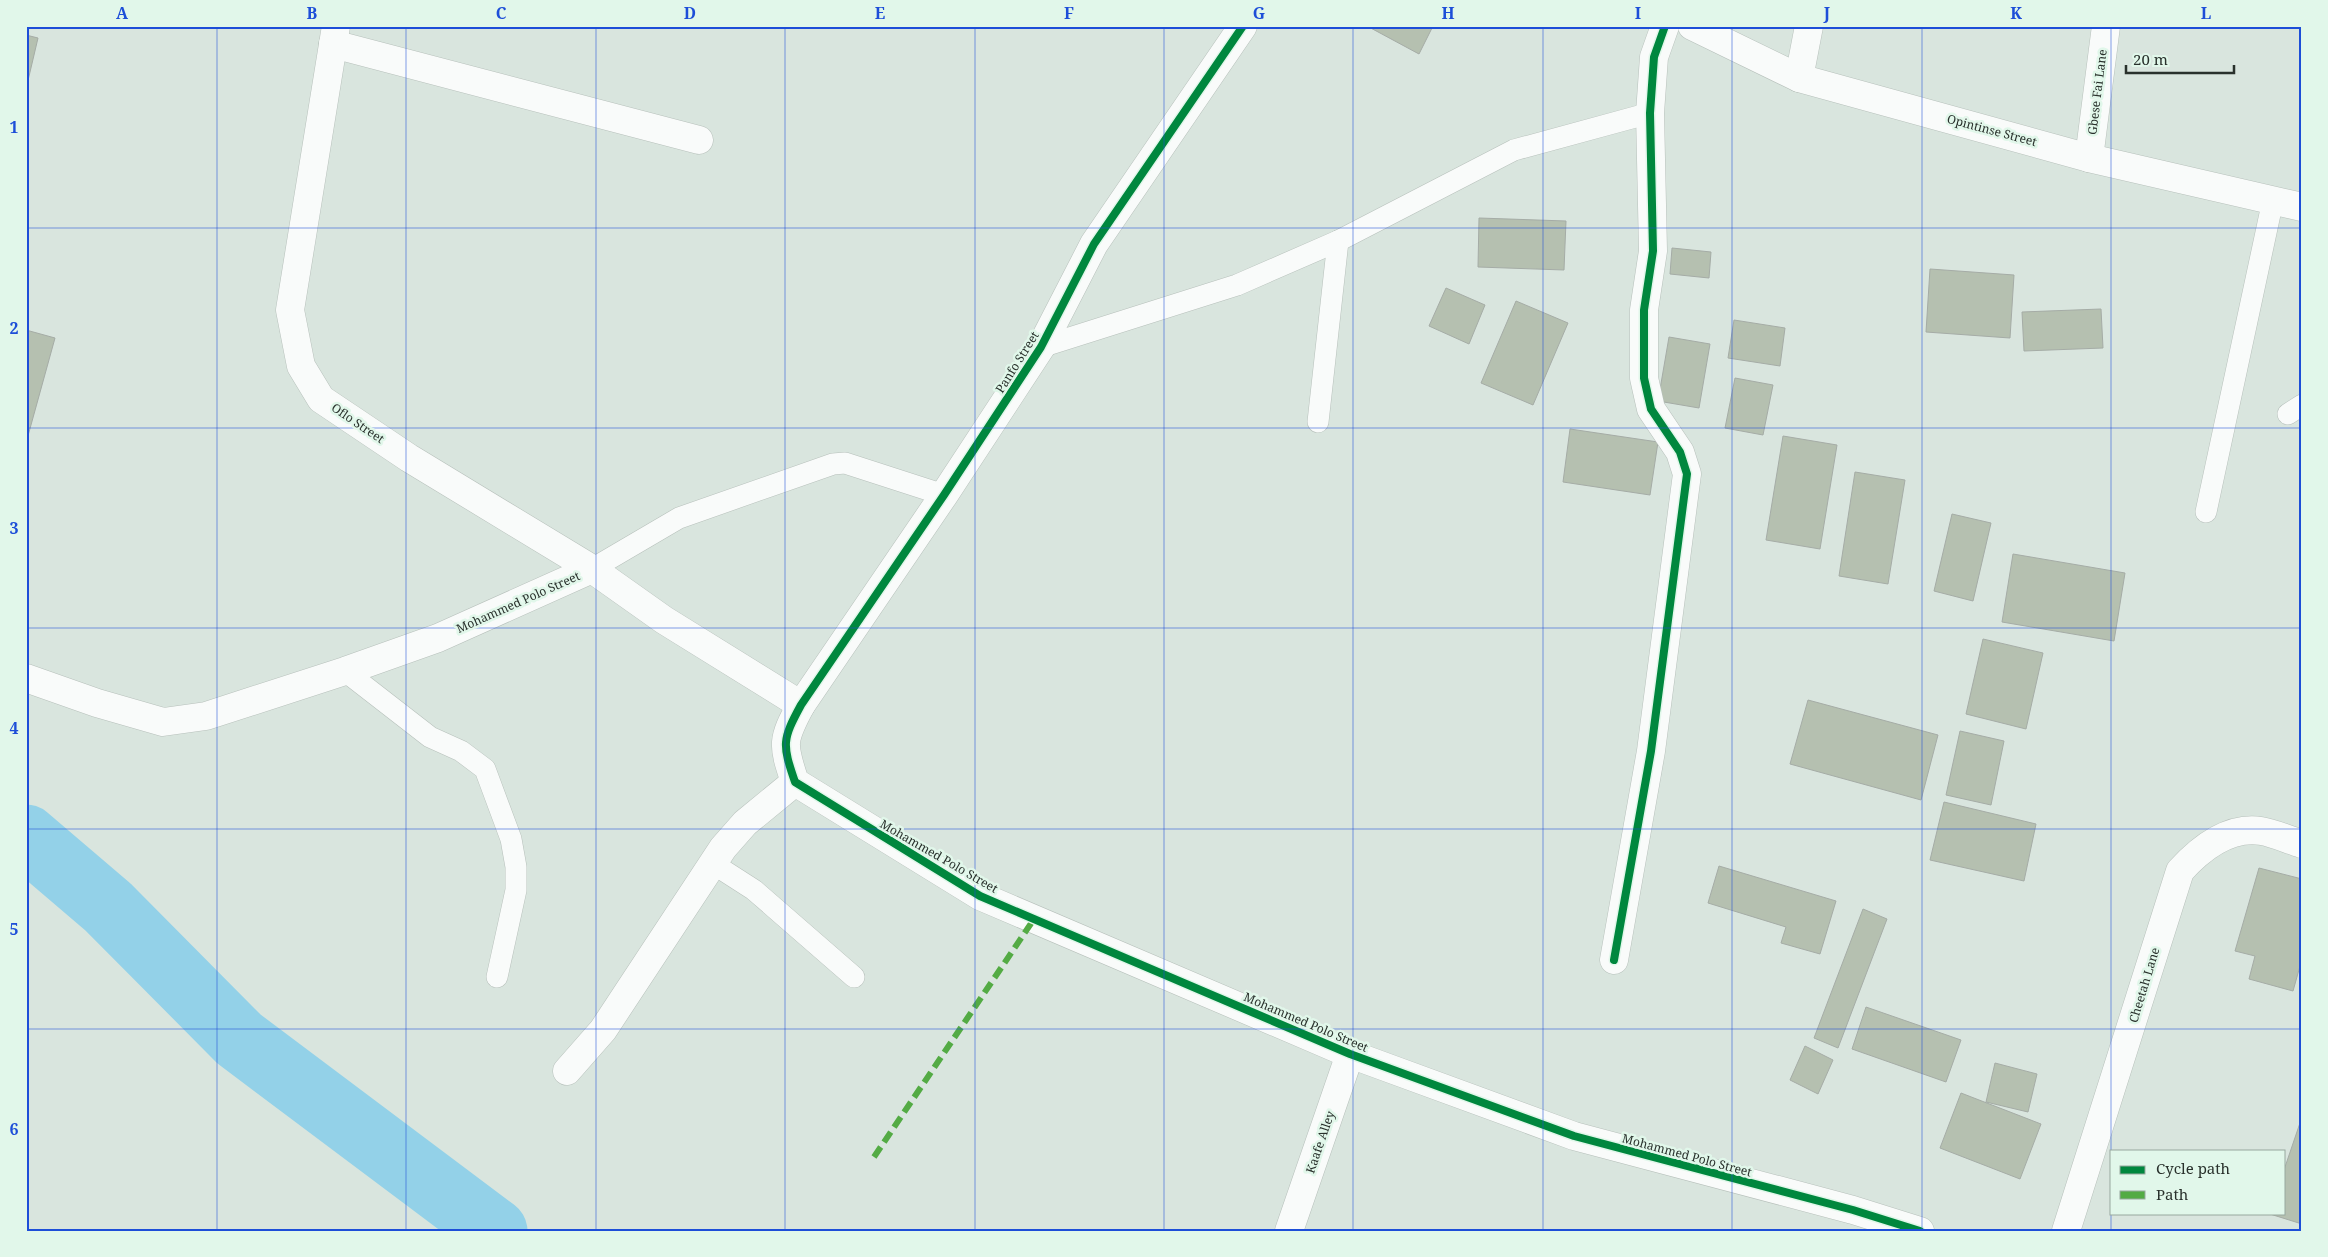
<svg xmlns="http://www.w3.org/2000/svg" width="2328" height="1257" font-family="'Noto Serif',serif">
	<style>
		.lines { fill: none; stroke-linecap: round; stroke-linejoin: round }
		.river { stroke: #93d1e8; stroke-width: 65 }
		.building { fill: #b5c0b0; stroke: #a5aca6 }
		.lane-casing { stroke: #b7c0bb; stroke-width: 22 }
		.street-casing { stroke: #b7c0bb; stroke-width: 29 }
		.lane { stroke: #f9fbfa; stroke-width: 21 }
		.street { stroke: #f9fbfa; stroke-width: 28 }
		.quiet { stroke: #53ab44; stroke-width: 6; stroke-dasharray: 12 6; stroke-linecap: butt }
		.cycleway-casing { stroke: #e1f7ea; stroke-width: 11 }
		.cycleway { stroke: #00873e; stroke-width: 8 }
		.grid { fill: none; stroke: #1d4ed8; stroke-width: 1; stroke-opacity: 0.55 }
		.labels { text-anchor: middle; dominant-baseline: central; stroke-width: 5; stroke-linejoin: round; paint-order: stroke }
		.street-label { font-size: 12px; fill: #29312c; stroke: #e1f7ea }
		.neatline { fill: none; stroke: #1d4ed8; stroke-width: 2 }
		.grid-label { font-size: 16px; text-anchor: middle; font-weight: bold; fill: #1d4ed8 }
	</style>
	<rect width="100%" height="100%" fill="#d9e5de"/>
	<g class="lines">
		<polyline class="river" points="26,837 108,907 239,1039 495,1231"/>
	</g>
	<g class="building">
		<polygon points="1367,26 1433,26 1419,54"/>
		<polygon points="26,35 38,38 26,89"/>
		<polygon points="1479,218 1566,221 1564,270 1478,267"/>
		<polygon points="1672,248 1711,252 1709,278 1670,274"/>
		<polygon points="1930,269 2014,275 2010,338 1926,332"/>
		<polygon points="1446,288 1485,305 1469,344 1429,326"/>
		<polygon points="1516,301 1568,323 1533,405 1481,383"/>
		<polygon points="2101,309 2103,348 2024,351 2022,312"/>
		<polygon points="1734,320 1785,328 1780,366 1728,358"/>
		<polygon points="26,330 55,338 26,443"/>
		<polygon points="1669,337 1710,344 1699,408 1658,401"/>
		<polygon points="1735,378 1773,385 1763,435 1725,428"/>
		<polygon points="1570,429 1658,442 1650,495 1563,482"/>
		<polygon points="1783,436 1837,445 1820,549 1766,540"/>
		<polygon points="1855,472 1905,480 1888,584 1839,576"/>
		<polygon points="1952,514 1991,523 1973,601 1934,591"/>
		<polygon points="2013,554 2125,573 2114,641 2002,622"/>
		<polygon points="1983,639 2043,653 2026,729 1966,714"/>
		<polygon points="1808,700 1938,735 1921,800 1790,764"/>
		<polygon points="1960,731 2004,741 1991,805 1946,795"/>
		<polygon points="1944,802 2036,824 2024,881 1930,860"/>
		<polygon points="1719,866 1836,901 1820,954 1781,943 1786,927 1708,903"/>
		<polygon points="2259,868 2302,879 2302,959 2293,991 2249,979 2255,956 2235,951"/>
		<polygon points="1863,909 1887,919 1838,1048 1814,1038"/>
		<polygon points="1866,1007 1961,1040 1946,1082 1852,1049"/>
		<polygon points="1805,1046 1833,1060 1818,1094 1790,1080"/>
		<polygon points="1995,1063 2037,1074 2028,1112 1986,1102"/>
		<polygon points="1961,1093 2041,1124 2020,1179 1940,1148"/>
		<polygon points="2302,1117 2302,1224 2270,1214 2284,1213 2284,1170"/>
	</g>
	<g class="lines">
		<defs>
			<g id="lane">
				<polyline points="1041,347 1237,285 1338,241 1514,150 1650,113"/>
				<polyline points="2288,414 2302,405"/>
				<polyline points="1318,422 1338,241"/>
				<polyline points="2206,512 2273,200"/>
				<polyline points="592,569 679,518 833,464 845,463 944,495"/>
				<polyline points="345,671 430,737 461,751 485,769 511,839 516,867 516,890 497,977"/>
				<polyline points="712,863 754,890 854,977"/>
			</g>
			<g id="street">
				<polyline points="336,26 290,310 301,366 321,399 409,458 592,569"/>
				<path d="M1243,26L1094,244L1041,347L944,495L801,705C782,740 782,744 795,782L980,896L1350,1054L1574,1136L1853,1210L1920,1231"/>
				<polyline points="1692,26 1799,78 2089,158 2302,207"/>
				<polyline points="333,44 699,140"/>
				<polyline points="1799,78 1809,26"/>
				<polyline points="2089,158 2106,26"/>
				<polyline points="26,678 97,703 163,722 206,716 345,671 438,638 592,569 664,620 801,705"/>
				<polyline points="1614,960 1651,751 1687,474 1680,452 1651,409 1644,378 1644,310 1653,251 1650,113 1654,57 1665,26"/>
				<polyline points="567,1071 603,1030 723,848 745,823 795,782"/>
				<polyline points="1289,1231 1350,1054"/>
				<path d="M2066,1231L2180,871C2200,849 2228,826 2261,831C2274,833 2289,840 2302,844"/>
			</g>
		</defs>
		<use href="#lane" class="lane-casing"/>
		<use href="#street" class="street-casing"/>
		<use href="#lane" class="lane"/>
		<use href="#street" class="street"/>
		<polyline class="quiet" points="874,1157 1034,919"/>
		<defs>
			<g id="cycleway">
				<path d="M1243,26L1094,244L1041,347L944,495L801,705C782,740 782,744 795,782L980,896L1350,1054L1574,1136L1853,1210L1920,1231"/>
				<polyline points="1614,960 1651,751 1687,474 1680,452 1651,409 1644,378 1644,310 1653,251 1650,113 1654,57 1665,26"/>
			</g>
		</defs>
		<use href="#cycleway" class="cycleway-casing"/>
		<use href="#cycleway" class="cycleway"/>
	</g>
	<path class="grid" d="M217,26V1231M406,26V1231M596,26V1231M785,26V1231M975,26V1231M1164,26V1231M1353,26V1231M1543,26V1231M1732,26V1231M1922,26V1231M2111,26V1231M26,228H2302M26,428H2302M26,628H2302M26,829H2302M26,1029H2302"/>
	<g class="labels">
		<g class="street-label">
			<text transform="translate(2097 92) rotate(-83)">Gbese Fai Lane</text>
			<text transform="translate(1992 130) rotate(15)">Opintinse Street</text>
			<text transform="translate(1017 362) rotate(-58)">Panfo Street</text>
			<text transform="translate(358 423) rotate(34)">Oflo Street</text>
			<text transform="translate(518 602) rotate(-24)">Mohammed Polo Street</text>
			<text transform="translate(939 856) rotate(30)">Mohammed Polo Street</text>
			<text transform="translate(2144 985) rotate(-73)">Cheetah Lane</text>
			<text transform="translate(1306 1022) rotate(23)">Mohammed Polo Street</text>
			<text transform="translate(1320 1142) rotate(-71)">Kaafe Alley</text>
			<text transform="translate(1687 1155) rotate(15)">Mohammed Polo Street</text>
		</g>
	</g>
	<rect width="2328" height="1257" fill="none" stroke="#e1f7ea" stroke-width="55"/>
	<rect x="2110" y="1150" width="175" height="65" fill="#e1f7ea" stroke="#97a89e"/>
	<rect x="2120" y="1166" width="25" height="8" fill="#00873e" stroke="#97a89e"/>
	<text x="2156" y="1174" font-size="15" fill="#29312c">Cycle path</text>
	<rect x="2120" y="1191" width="25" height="8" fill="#53ab44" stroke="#97a89e"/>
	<text x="2156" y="1200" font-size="15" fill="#29312c">Path</text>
	<path d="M2126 65v8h108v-8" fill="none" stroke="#29312c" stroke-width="2.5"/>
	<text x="2133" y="65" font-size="15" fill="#29312c" stroke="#e1f7ea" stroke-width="4" paint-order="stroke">20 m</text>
	<rect x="28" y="28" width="2272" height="1202" class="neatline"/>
	<g class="grid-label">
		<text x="122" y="19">A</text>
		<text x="312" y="19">B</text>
		<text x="501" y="19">C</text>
		<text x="690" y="19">D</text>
		<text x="880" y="19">E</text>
		<text x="1069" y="19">F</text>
		<text x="1259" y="19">G</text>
		<text x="1448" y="19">H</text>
		<text x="1638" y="19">I</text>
		<text x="1827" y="19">J</text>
		<text x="2016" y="19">K</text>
		<text x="2206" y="19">L</text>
		<text x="14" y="133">1</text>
		<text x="14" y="334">2</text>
		<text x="14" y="534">3</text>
		<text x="14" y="734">4</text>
		<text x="14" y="935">5</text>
		<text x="14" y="1135">6</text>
	</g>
</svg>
